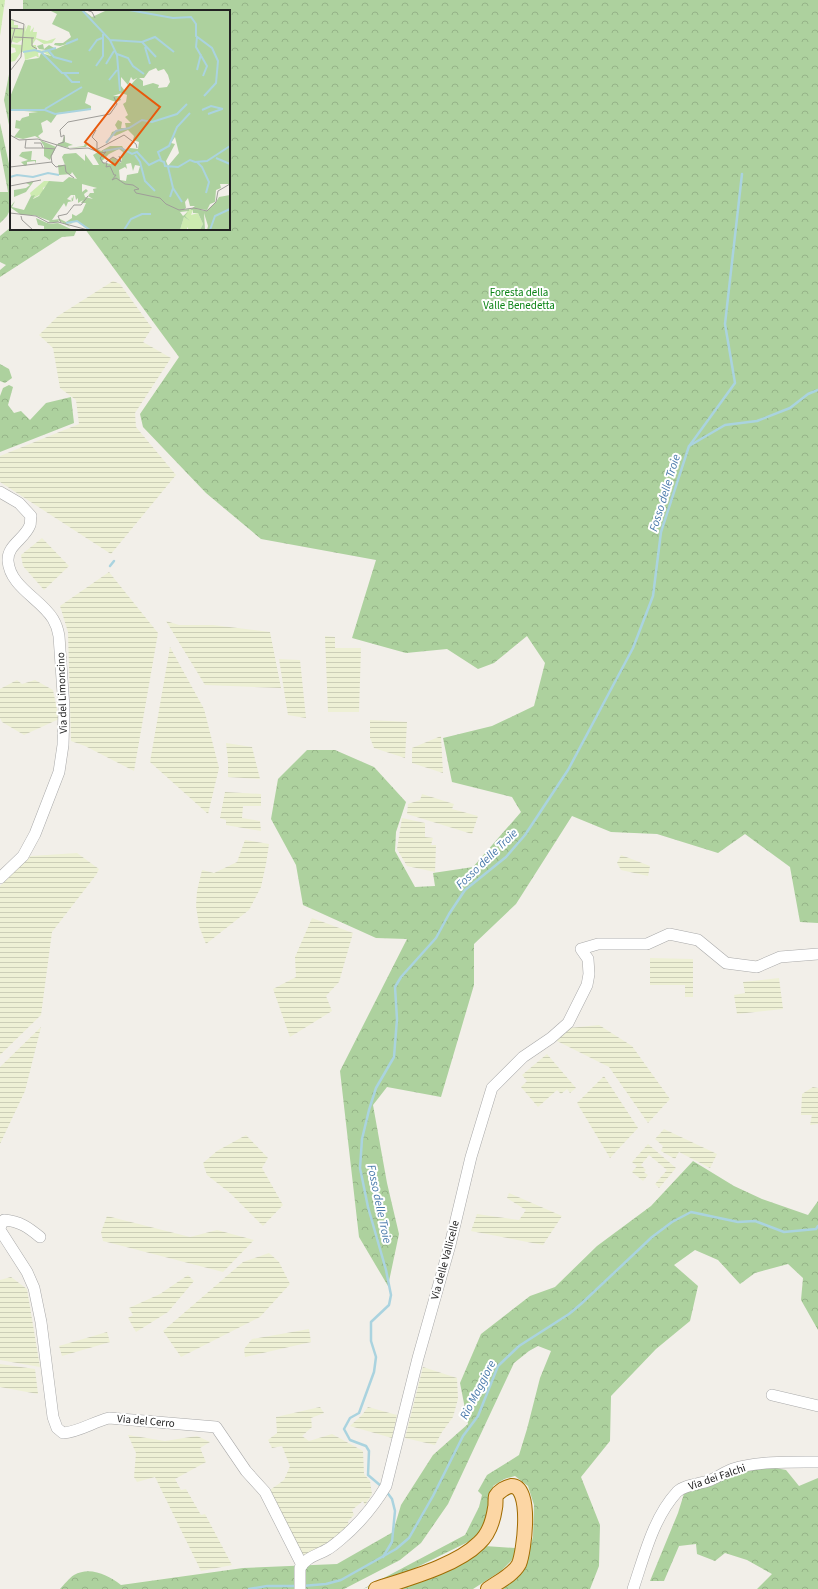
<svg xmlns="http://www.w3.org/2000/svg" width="818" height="1589" font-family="'Source Sans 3',sans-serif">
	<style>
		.farmland { fill: url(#farmland-rules) }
		.grass { fill: url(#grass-tufts) }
		.forest { fill: url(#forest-crowns) }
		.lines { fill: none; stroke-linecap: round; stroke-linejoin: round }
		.stream { stroke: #aad3df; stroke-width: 2.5 }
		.minor-casing { stroke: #a9a9a9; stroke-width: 12 }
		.major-casing { stroke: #a06b00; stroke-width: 16 }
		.minor { stroke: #fff; stroke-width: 11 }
		.major { stroke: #fcd6a4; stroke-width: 14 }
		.labels { text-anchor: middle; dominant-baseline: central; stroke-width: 4; stroke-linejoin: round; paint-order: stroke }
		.park-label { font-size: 11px; fill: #0c8416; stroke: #fff }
		.street-label { font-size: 11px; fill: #222; stroke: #fff }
		.water-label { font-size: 12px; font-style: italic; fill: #4a7aab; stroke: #fff }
		.inset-river { fill: none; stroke: #aad3df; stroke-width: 2 }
		.inset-road { fill: none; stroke: #9f9d99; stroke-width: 1 }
		.view { fill: #e8590c; fill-opacity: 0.15; stroke: #e8590c; stroke-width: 2 }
		.inset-edge { fill: none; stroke: #222; stroke-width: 2 }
	</style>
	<defs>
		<pattern id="farmland-rules" width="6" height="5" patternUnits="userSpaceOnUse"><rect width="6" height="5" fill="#eef0d5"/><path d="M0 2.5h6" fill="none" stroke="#ccceb7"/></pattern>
		<pattern id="grass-tufts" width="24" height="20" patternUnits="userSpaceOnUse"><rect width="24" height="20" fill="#cdebb0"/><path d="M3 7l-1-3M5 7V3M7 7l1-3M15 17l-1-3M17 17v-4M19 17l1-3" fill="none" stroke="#b0c997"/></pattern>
		<pattern id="forest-crowns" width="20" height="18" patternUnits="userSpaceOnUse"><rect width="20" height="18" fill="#add19e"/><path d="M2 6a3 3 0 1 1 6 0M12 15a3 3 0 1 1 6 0" fill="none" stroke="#95b388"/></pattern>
	</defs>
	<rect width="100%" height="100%" fill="#f2efe9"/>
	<g class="farmland">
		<polygon points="113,281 120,284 152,328 143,342 171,358 135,413 136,427 176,475 111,554 0,482 0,456 79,424 76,400 60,388 53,348 39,335 58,316"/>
		<polygon points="42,538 69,566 44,590 23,566 21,555"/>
		<polygon points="109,572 158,633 134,771 85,746 71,741 68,632 60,606"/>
		<polygon points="166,621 179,625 213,625 270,632 281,688 205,685"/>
		<polygon points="325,636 335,637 335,648 361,648 359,712 328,712"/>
		<polygon points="170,647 204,709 219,768 208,814 150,762"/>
		<polygon points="279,659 300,660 306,718 288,715"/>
		<polygon points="17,680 22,684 35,680 53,690 59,719 24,735 2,722 0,718 0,689"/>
		<polygon points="370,720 407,722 405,758 374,748 370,738"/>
		<polygon points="441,736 443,773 412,763 412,748"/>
		<polygon points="226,743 252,747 260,779 228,777 228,761"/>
		<polygon points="225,792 261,794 261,806 243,806 242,818 260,821 261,831 226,825 226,820 220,818"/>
		<polygon points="422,794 454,804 452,809 478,816 472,834 407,814 408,804 420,800"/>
		<polygon points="402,818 425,823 425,837 433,838 431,845 436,845 435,872 407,866 397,849"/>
		<polygon points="245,840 269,844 266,864 261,887 249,910 206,944 199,926 196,906 197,891 202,870 214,873 237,862"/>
		<polygon points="77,853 99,869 96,875 52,932 41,1015 0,1055 0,886 14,872 31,856"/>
		<polygon points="621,855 650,866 648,876 621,870 617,863"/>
		<polygon points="312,918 353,933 339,982 326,996 332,1011 290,1037 273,989 296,977 295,957"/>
		<polygon points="650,958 693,959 693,997 685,997 685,985 650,985"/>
		<polygon points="779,978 783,1009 737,1014 734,995 745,993 743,982"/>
		<polygon points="599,1025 632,1046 670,1099 648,1123 609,1067 555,1040 569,1028"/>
		<polygon points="41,1027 25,1091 0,1144 0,1067"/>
		<polygon points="547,1054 576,1088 570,1093 567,1089 561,1094 557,1090 538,1107 521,1087 527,1081 522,1075"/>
		<polygon points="604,1076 638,1128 610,1158 577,1103"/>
		<polygon points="813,1087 818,1088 818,1124 810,1125 812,1115 801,1115 802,1094"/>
		<polygon points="664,1129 717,1154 710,1168 679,1152 675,1159 661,1151 663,1146 655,1139"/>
		<polygon points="246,1135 268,1158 262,1168 283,1205 263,1226 230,1193 207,1175 203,1163 217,1151"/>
		<polygon points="648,1144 676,1168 659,1188 655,1184 667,1170 649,1155 641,1165 646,1170 644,1172 648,1175 643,1181 632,1172 637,1166 632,1162"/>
		<polygon points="509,1193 562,1216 543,1245 471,1231 477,1214 519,1220 526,1210 507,1198"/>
		<polygon points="107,1216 190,1237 217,1230 254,1240 223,1272 103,1241 101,1232"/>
		<polygon points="269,1253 279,1262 290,1284 260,1317 181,1357 163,1331 243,1262"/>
		<polygon points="188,1275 194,1281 168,1312 136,1332 128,1318 133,1315 129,1308 160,1294"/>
		<polygon points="11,1277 27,1289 40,1367 0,1360 0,1280"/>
		<polygon points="309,1329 311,1342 245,1357 244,1349 252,1339"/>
		<polygon points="107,1332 110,1342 62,1356 59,1346"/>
		<polygon points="0,1364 35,1369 38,1394 0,1387"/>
		<polygon points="423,1367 457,1378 458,1399 453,1417 442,1432 435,1445 405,1438"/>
		<polygon points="320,1407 324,1413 311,1418 312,1427 302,1436 309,1441 332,1434 363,1451 364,1474 370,1481 372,1494 365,1505 363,1501 352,1510 354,1515 348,1521 349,1527 325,1546 301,1556 270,1490 284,1480 290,1466 282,1446 272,1448 268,1440 277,1433 276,1417"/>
		<polygon points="368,1407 397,1415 392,1438 350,1426 362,1415"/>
		<polygon points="128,1435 165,1441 197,1436 210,1442 200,1448 206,1462 175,1479 181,1490 186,1489 201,1515 205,1514 232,1565 201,1571 155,1477 137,1482 134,1477 136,1453"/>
	</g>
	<polygon class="grass" points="0,0 5,0 0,36"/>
	<g class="forest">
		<polygon points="23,0 818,0 818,923 800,922 790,867 745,834 718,853 657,834 611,832 572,816 516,904 474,944 474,985 441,1097 387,1087 373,1105 387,1183 399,1234 388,1286 359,1237 340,1071 407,939 376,938 303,905 296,865 271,819 278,779 307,750 335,750 374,767 406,802 396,832 395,851 415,887 435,886 433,873 473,867 521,812 512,797 452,782 443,738 492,726 534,706 545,663 527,636 494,663 478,669 447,649 406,653 352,638 376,560 261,539 206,493 143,427 140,414 179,357 85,229 229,229 229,11 23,11"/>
		<polygon points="11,64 11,135 4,100"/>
		<polygon points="0,123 11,173 11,208 7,216 0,223 0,192 8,192 0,149"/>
		<polygon points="11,227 11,229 77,229 74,236 62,237 0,277 0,270 6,265 0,262 0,236"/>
		<polygon points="0,364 9,369 12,378 5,383 0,381"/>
		<polygon points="9,385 13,387 8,405 14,413 21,411 30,420 46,403 71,397 74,423 0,452 0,396 3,388"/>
		<path d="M693,1161L734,1186L762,1199L808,1215L818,1201V1330L801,1300L803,1278L788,1264L755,1273L740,1284L718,1260L695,1250L674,1265L698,1286L690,1321L656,1349L611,1396L610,1441L581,1477L600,1525L599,1566L590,1589H496L526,1561L533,1537L534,1505L528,1486L515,1476L504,1479L493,1486L490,1509L483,1528L470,1541L407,1572L363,1589L465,1535L479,1507L482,1495L478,1491L487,1475L519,1455L527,1429L540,1378L551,1351L538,1346L529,1351L514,1363L448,1504L421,1543L400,1560L344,1589H60C64,1585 69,1578 74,1575C90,1566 108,1575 121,1585L243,1568L337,1564L393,1532L401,1505L433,1455L468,1424L460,1383L481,1334L530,1296L555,1287L597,1246L651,1206Z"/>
		<polygon points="756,1464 786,1470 799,1486 818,1478 818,1589 757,1589 772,1574 747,1560 725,1553 715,1561 697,1554 696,1544 679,1546 664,1581 650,1581 678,1513 687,1484"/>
		<polygon points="485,1546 515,1548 519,1553 501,1571 473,1589 388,1589"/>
	</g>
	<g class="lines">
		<g class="stream">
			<polyline points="690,445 735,383 725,324 742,174"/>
			<polyline points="110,566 114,561"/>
			<polyline points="381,1486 368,1475 369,1451 366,1446 350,1440 344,1429 350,1418 359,1413 374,1372 376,1357 371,1341 371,1322 389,1305 391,1295 386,1270 368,1207 360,1168 362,1139 369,1110 376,1088 394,1057 397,1019 395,987 401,977 436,938 449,914 465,890 506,857 525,835 568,770 633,648 653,596 661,532 689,446 725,425 757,421 790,408 808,394 818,390"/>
			<polyline points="383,1557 392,1542 395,1511 392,1499 386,1491"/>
			<polyline points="302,1586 326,1584 341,1580 396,1549 409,1538 433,1496 463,1436 478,1416 498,1366 519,1346 569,1314 581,1304 652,1237 672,1222 691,1212 738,1222 755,1221 784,1232 816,1229 818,1226"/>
			<polyline points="249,1589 267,1586 297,1586"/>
		</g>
		<defs>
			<g id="minor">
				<path d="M0,492L19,503L31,516C30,519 31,523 30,525C25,539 7,545 8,561C10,587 41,599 53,619C56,624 58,630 59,636L64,708L63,745L59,772L35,834L23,856L0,878"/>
				<path d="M0,1227V1230L27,1272L34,1288L41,1322L53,1417L57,1428L63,1433C79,1432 93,1422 109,1418L216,1427L246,1471L265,1492L302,1565"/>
				<path d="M0,1227L4,1220C20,1221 29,1228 40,1237"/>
				<polyline points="772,1395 818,1406"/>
				<path d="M300,1589V1568C306,1557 318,1555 328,1549C332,1547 336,1543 340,1540C358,1525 374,1506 386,1486L418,1358L450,1245L471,1157L492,1088L523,1057L551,1038L568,1023L587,985L589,974L588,959L581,949L598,944H647L669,934L698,940L726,963L757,967L780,957L818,954"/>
				<path d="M633,1589C644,1557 653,1518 677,1492C684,1485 699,1484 708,1481C717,1478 724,1472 733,1469C756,1461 794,1462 818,1462"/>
			</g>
			<path id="major" d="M376,1589C406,1579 456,1566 479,1543C489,1534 493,1522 495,1508C496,1505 495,1499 496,1496C499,1491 506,1487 511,1486C533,1485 524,1552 519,1564C513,1575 498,1582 488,1589"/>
		</defs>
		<use href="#minor" class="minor-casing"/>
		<use href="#major" class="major-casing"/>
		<use href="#minor" class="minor"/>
		<use href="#major" class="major"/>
	</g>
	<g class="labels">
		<g class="park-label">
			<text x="519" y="292">Foresta della<tspan x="519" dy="13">Valle Benedetta</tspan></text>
		</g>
		<g class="street-label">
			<text transform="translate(62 693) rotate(-92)">Via del Limoncino</text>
			<text transform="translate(445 1260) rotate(-75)">Via delle Vallicelle</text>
			<text transform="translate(146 1421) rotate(5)">Via del Cerro</text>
			<text transform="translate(717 1477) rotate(-19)">Via dei Falchi</text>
		</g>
		<g class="water-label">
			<text transform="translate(665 493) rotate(-73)">Fosso delle Troie</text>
			<text transform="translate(487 859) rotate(-44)">Fosso delle Troie</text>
			<text transform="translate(379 1204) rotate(78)">Fosso delle Troie</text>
			<text transform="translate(478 1390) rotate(-63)">Rio Maggiore</text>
		</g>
	</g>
	<g transform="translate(10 10)">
		<rect width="220" height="220" fill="#f2efe9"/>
		<path d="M34,171H39V174L33,178V183L22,189L20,183ZM179,199L183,200L181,205L188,203L193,214L190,220H179L177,217V220H170L174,207L180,211L174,206Z" fill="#cdebb0"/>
		<path d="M39,0H73L82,7L95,1H101L99,0H220V174H210L211,178L206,180L205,192L200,194L197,200L186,199L196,201L206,192L209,187L220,185V220H197L198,216L194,203L195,220H190L193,214L188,203H183V200H180L185,196H180L178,188L175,192L176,198L173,200L179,199V201L170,202L173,206L178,202L175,206L180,211L174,207L170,220H78L68,212H58L63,214L57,213L60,217L48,210L49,212L39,213L38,214L48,213L63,220H34V216L28,215L26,208L37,213L40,211L24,205H11L0,197L5,191L2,197L14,200L21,186L25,185L23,189L29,186L39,171L53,172L59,167L67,169L62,162L61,164L49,165L48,155H55L52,147L54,144L66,143L75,151V144L83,155H89L83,145L88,142L77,135L76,137L60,138L46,135L52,132L55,125V132L63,135L58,136L59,138L74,136L75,133L91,141L100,136H112L115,141L120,138L128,139L129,132L123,130L124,126L118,120L105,126L102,125L98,132L102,122L108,120L105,115L108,110L112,112L111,118H116L115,113H121L115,107L118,105L113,94L116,92L117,85L112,83L103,86H109L111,90L106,92L78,82L75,93L81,96V99L48,103L41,113L37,110L31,113L33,122L28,126L32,130L25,126L13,129L4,127L10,119L5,118L6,110L10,111L12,108L19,106V103L28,102L0,100V87L15,50L29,48L31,43L41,46L36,40L29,39L27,36L33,34L34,39L39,35L46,39L57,34L50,36L44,35L45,33H53L61,27L59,22L42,14L47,4ZM146,58L148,61L154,59L158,65L160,72L157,77L148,78L149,75L143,73L133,76V71L129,68H134L139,61ZM111,67L118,75L121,67L123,70L127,68L115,81L111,76ZM165,127L169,143L158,156L156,151L165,134L161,133ZM109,139L113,142L111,153L103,147L99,150L102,151V154L94,153L92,151L99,144ZM121,153L123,161L125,155L130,156L128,163L117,165L116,171L110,170L109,160L115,157L117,159L116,154ZM72,174L87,178L83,179L84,183H80L78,186L83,189L75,187L74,184L78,181L76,179L72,182ZM61,185H65L66,190L68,188V193L73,190L71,193H76L72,202L66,206L62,204V208L56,212L50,209L42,210L54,193L56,197L58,192L63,191L64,185L62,189L61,187L62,191L57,189ZM30,130L46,137L40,150L34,146V136ZM22,141L21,150H26V154L25,151L17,152V155L15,156L11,152L18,150L9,146L12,142ZM24,171L16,182L4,187V180L16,178L20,175L16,173Z" fill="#add19e" fill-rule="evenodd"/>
		<path d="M0,9L4,10V15H8V19H14L16,15L15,22L18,15L21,16L20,22L24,17L23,22H27L26,28L37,31L46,28L42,33L34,34L26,29L22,35H26V39L27,36V40L37,41L41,46L33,42L28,43L29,48L26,46L15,50L14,42H11L5,51L0,52V44L6,42L5,38L0,37V34L12,35V30L7,33L0,31Z" fill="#cdebb0"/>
		<path class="inset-river" d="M72,0L100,30L107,45L110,81M119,0L163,8L181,7L186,14V26L202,38L208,51L206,73L194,86M187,27L186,37L197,56L193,66M100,30L132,32L145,27L164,42M132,32L146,47M56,34L68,29M135,37L140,54M38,40L44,47L62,52M79,41L87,30L92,28M13,42L25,40L31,42M31,42L52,63H69M32,42L46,38M107,44L118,48L123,56L134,64M96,54L104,41M86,56L93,46V24M187,60L191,44M54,63L62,72H70M99,70L107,60M35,99L72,77M0,100H35L45,104L81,99M192,100L201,96L213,99M198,104L212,99M96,133L106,121L119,118L132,110L142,112L167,104L177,94M93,141L111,138L122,144L127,142L139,155L149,150L154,152L155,156L168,157L180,150L185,152L197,151L220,136M125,145L130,152L135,171L145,181M206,148L220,154M151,150L148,142L159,136L167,117L180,103M187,152L192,157L199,172L196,183M158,157L163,178L160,187M0,167L7,165L23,167L38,163L49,165M163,178L172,192M56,213L67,211L80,220M114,220L121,209L132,204H141M200,220L205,206L220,199"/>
		<path class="inset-road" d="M76,0L82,2L85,8M0,9L14,14L11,47L0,61M0,18L14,19M4,27L24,28M22,28V36L27,39M0,37L5,18M86,120L82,127L87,132V139M0,125L9,130L28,129L60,139L78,138L91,143L96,142L90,148L93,153H97L96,157L100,156L104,165H106L102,170L106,168L115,174L123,175L129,179L124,180L126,183L150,188L156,194L169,200L184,198L197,201L206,192L208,181L220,174M16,130L15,138H33L31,133H24M48,134L54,132V125L51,127L50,120L58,112L100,104L107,94L104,87M47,135L41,146L42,153L46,157L55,155L56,162L64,168M33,138L45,139M86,140L114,125L126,134L127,138M96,152L103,147L111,152L109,146M0,157L42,152M0,176L31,170M0,203L26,206L39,213L48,212L78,220M11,206L12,210L23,220M51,213L48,206L57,204L64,195H71L78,186"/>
		<path class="view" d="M120,74L150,97L105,155L75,132Z"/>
		<rect width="220" height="220" class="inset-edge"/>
	</g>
</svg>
